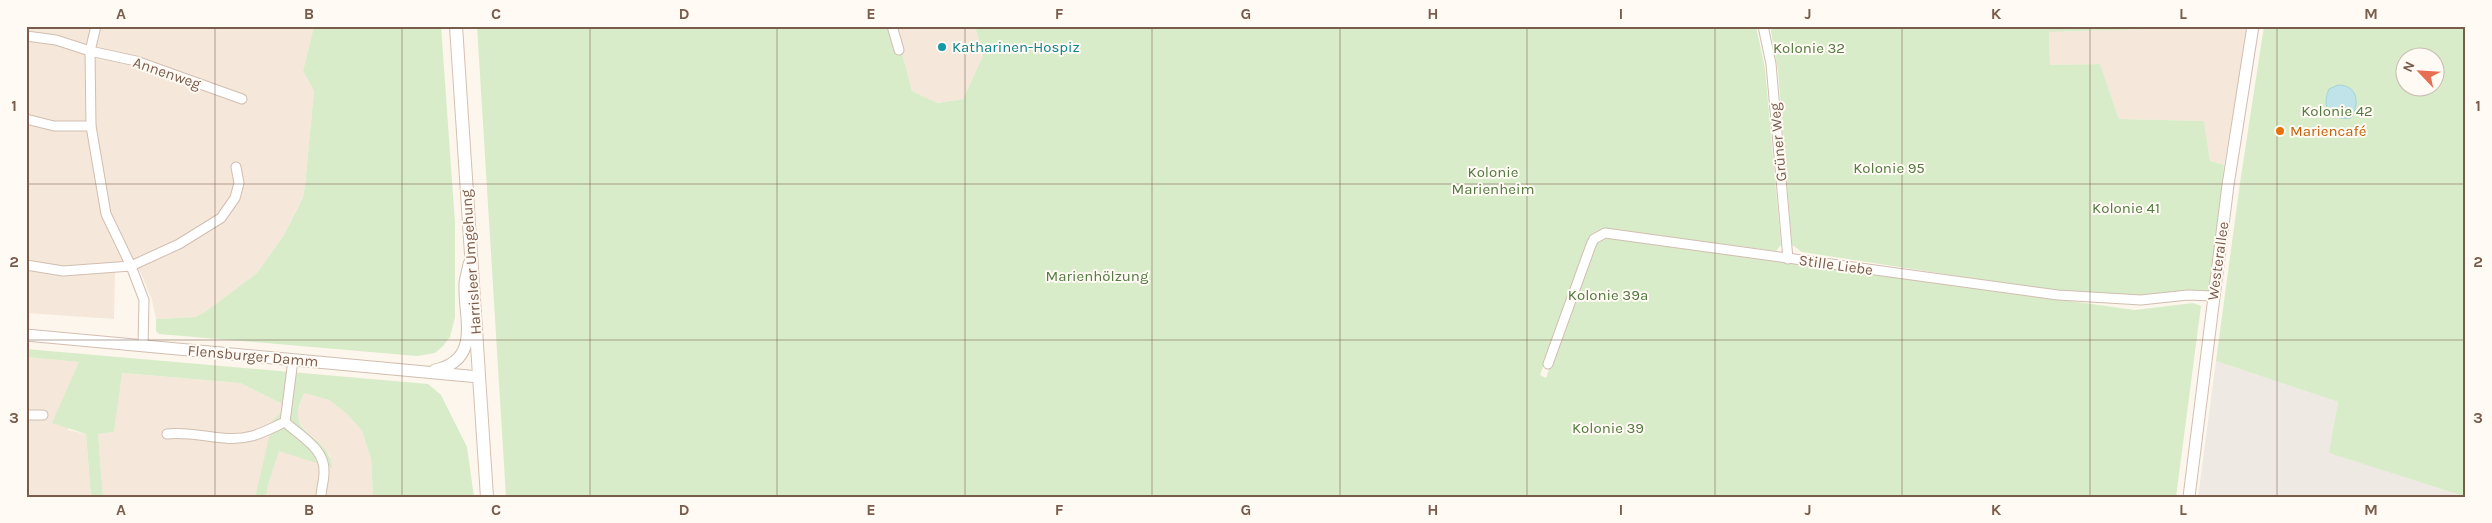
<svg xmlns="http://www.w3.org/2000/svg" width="2492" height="523" font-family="Karla,sans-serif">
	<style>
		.residential { fill: #f5e8da }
		.industrial { fill: #efe9e4 }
		.green { fill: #d8ecc9; fill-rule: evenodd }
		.water { fill: #bfe3e8; stroke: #a5d3da }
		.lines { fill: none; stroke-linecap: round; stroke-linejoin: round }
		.minor-casing { stroke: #d1beb0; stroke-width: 11 }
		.tertiary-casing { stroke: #d1beb0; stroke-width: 13 }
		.secondary-casing { stroke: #d6c0b0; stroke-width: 14 }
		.minor { stroke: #fff; stroke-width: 9 }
		.tertiary { stroke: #fff; stroke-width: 11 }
		.secondary { stroke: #fff; stroke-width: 12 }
		.grid { fill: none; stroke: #7a5c4d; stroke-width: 1; stroke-opacity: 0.55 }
		.culture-dot { fill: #0f9aa8; stroke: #fffaf3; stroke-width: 2 }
		.food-dot { fill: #e8710a; stroke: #fffaf3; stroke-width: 2 }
		.labels { text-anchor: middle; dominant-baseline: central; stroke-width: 4; stroke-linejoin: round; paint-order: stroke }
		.culture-label { font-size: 15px; fill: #0d838f; stroke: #fffaf3; text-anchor: start }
		.park-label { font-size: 15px; fill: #537a41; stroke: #fffaf3 }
		.street-label { font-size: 15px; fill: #7a5c4d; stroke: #fffaf3 }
		.food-label { font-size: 15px; fill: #c56008; stroke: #fffaf3; text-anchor: start }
		.neatline { fill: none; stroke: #7a5c4d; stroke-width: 2 }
		.grid-label { font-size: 16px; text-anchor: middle; font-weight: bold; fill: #7a5c4d }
	</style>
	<rect width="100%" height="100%" fill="#fdf6ec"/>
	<g class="residential">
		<polygon points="26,26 314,26 303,71 314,91 305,185 303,196 284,235 257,273 205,312 195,317 156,319 152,300 140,271 115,272 114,319 26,313"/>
		<polygon points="895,26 975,26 983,56 963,99 936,103 912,91"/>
		<polygon points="2178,26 2248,26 2224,165 2210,161 2204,121 2119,119 2100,64 2050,65 2049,32 2178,28"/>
		<polygon points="26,357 80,362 76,370 68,430 86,434 91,497 26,497"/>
		<polygon points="121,373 240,383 282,404 280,414 273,421 255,497 103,497 98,434 114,432"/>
		<polygon points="304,393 329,400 347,414 362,431 371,459 373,497 266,497 268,485 279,450 332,467 330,455 320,443 304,429 298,419 297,414"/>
	</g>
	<polygon class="industrial" points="2216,361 2338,402 2330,453 2465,497 2198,497"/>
	<g class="green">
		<polygon points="314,26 441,26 455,223 455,317 450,337 443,346 435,353 417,356 159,334 156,331 156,319 195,317 205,312 257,273 284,235 303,197 305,185 314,91 303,71"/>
		<polygon points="477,26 895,26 912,91 937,103 963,99 983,56 975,26 1756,26 1765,69 1781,245 1776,251 1606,229 1598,232 1589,240 1540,375 1546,378 1594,245 1605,237 2135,310 2193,303 2201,306 2176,497 506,497"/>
		<polygon points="1770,26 2178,26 2178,28 2049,32 2050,65 2100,64 2119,119 2204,121 2210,161 2224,165 2211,293 2139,298 2055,291 1802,252 1792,245 1778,71"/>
		<path d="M2264,26H2466V497L2329,453L2338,402L2216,361L2240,183ZM2404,58H2434V88H2404Z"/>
		<path d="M26,349L428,384L441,395L467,447L474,497H373L371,459L362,431L347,414L329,400L304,393C302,399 297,409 298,416C299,436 332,441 332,468L279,451L268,485L266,497H255L273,420L280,414L282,404L240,383L122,373L114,432L98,434L103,497H91L86,434L52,423L79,362L26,357Z"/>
	</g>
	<path class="water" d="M2338,85C2358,85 2360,104 2351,118C2330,121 2321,107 2329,89Z"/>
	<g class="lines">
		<defs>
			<g id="minor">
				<polyline points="96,26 90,51 91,126 106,214 131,266 144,300 143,345"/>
				<polyline points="892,26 899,50"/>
				<polyline points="1763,26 1771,64 1788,259"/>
				<polyline points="26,36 56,40 90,51 136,61 242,99"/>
				<polyline points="26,119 54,126 91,126"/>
				<polyline points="26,265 63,271 131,266 179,244 221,218 235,198 239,183 236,167"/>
				<path d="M293,360L285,422C300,436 326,449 324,473C324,481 321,489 321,497"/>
				<polyline points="1548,364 1591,245 1594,239 1605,233 2058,295 2141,300 2188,295 2213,296"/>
				<polyline points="26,415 43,415"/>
				<path d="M167,434C195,430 224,444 252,436C263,433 274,427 285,422"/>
			</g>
			<g id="tertiary">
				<polyline points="26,335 479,377"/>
				<path d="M435,370C483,360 463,315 465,283C466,276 468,270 469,264"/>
				<polyline points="2189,497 2228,185 2253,26"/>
			</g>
			<polyline id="secondary" points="456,26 487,497"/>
		</defs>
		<use href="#minor" class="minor-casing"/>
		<use href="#tertiary" class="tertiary-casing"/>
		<use href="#secondary" class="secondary-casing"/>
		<use href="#minor" class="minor"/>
		<use href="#tertiary" class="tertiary"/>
		<use href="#secondary" class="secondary"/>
	</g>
	<path class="grid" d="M215,26V497M402,26V497M590,26V497M777,26V497M965,26V497M1152,26V497M1340,26V497M1527,26V497M1715,26V497M1902,26V497M2090,26V497M2277,26V497M26,184H2466M26,340H2466"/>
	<circle class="culture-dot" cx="942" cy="47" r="5"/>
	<circle class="food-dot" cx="2280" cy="131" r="5"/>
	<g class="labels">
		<g class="culture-label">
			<text x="952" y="47">Katharinen-Hospiz</text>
		</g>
		<g class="park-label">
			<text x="1809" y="48">Kolonie 32</text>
			<text x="2337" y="111">Kolonie 42</text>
			<text x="1889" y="168">Kolonie 95</text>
			<text x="1493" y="172">Kolonie<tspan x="1493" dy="17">Marienheim</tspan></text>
			<text x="2126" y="208">Kolonie 41</text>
			<text x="1097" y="276">Marienhölzung</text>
			<text x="1608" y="295">Kolonie 39a</text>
			<text x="1608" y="428">Kolonie 39</text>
		</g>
		<g class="street-label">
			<text transform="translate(167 73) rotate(19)">Annenweg</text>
			<text transform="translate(1778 142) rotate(-95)">Grüner Weg</text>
			<text transform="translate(2218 261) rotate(-82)">Westerallee</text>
			<text transform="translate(471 262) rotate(-94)">Harrisleer Umgehung</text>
			<text transform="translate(1836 265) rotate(8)">Stille Liebe</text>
			<text transform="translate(253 356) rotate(5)">Flensburger Damm</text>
		</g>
		<g class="food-label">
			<text x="2290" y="131">Mariencafé</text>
		</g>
	</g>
	<rect width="2492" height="523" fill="none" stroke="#fffaf3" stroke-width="55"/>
	<g transform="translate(2420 72) rotate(295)"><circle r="24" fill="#fffaf3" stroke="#cabbb1"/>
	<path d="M0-4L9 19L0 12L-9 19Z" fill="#e76f51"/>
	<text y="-8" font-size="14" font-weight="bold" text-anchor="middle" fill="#7a5c4d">N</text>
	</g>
	<rect x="28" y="28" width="2436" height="468" class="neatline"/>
	<g class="grid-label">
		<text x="121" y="19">A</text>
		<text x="309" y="19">B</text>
		<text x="496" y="19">C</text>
		<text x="684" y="19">D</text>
		<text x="871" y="19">E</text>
		<text x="1059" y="19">F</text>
		<text x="1246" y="19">G</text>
		<text x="1433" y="19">H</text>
		<text x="1621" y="19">I</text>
		<text x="1808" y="19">J</text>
		<text x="1996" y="19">K</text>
		<text x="2183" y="19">L</text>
		<text x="2371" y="19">M</text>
		<text x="14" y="111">1</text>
		<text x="2478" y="111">1</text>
		<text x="14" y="267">2</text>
		<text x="2478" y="267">2</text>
		<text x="14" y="423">3</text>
		<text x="2478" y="423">3</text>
		<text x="121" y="515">A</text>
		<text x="309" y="515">B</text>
		<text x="496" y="515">C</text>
		<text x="684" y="515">D</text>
		<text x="871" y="515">E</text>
		<text x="1059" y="515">F</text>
		<text x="1246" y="515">G</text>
		<text x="1433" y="515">H</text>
		<text x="1621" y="515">I</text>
		<text x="1808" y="515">J</text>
		<text x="1996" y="515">K</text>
		<text x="2183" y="515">L</text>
		<text x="2371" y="515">M</text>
	</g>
</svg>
